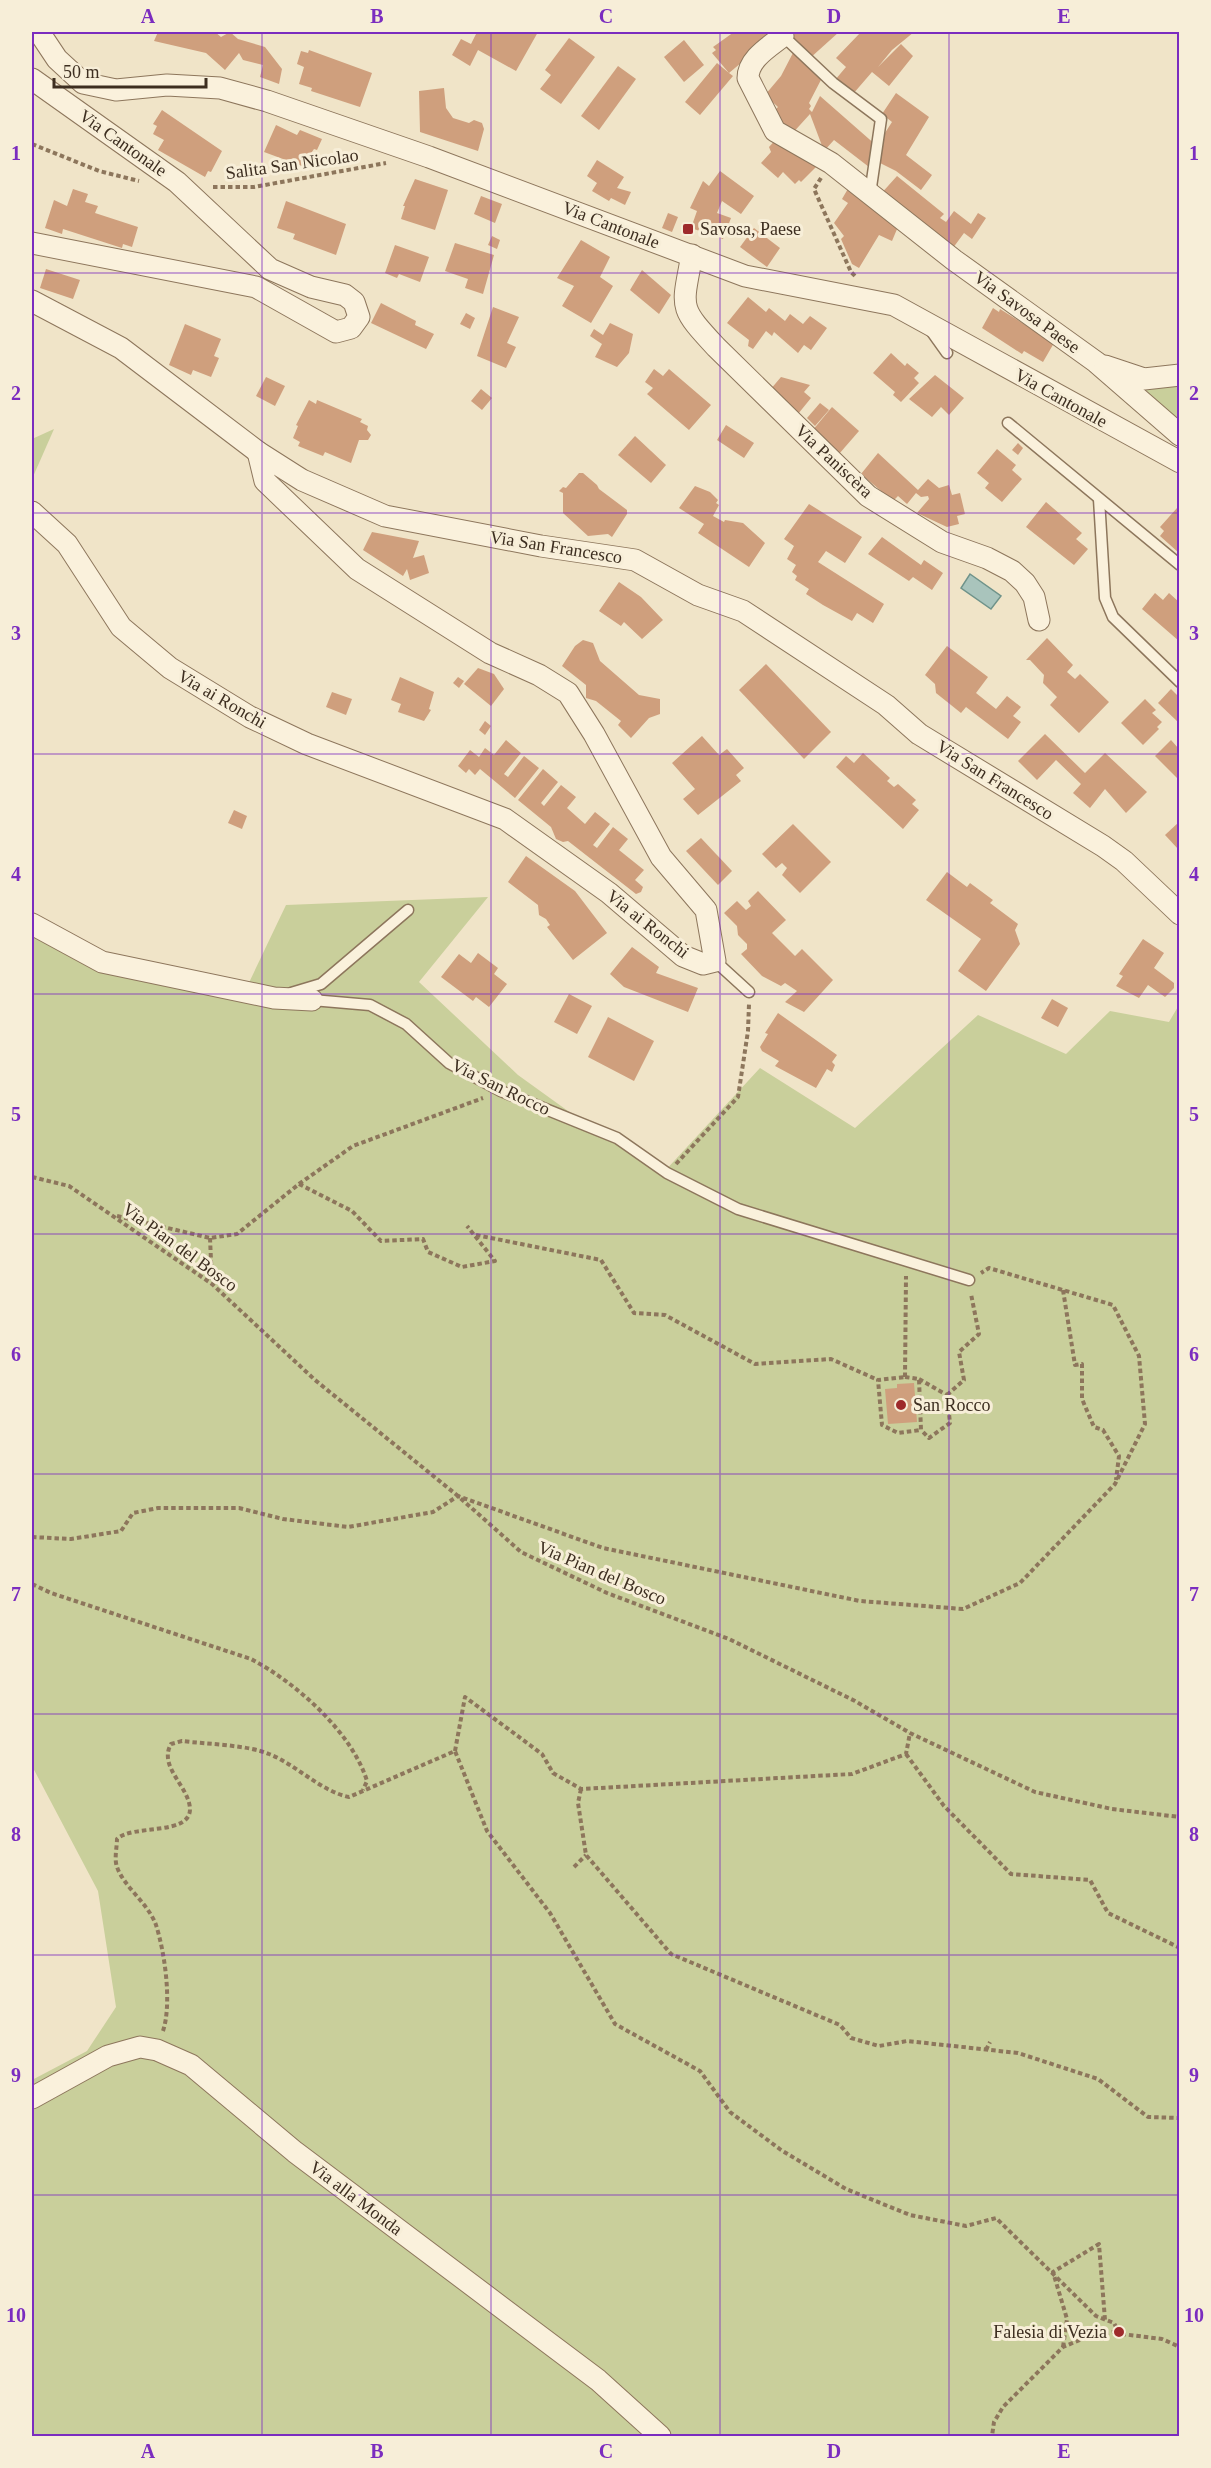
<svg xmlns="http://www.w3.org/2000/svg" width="1211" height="2468" font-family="Georgia,serif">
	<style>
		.green { fill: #c9cf9b }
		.water { fill: #a9c4bc; stroke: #6f938a; stroke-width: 1.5 }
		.building { fill: #cf9f7d }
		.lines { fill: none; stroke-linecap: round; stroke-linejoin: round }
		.lane-casing { stroke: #8d765c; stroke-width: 13 }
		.street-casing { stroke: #8d765c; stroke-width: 23 }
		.path { stroke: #8d765c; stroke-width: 4; stroke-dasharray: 4.5 3; stroke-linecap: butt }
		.lane { stroke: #faf1dc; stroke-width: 10 }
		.street { stroke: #faf1dc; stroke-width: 21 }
		.grid { fill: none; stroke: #7b2cbf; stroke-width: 1.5; stroke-opacity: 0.55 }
		.poi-dot { fill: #9e2a2b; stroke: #f7eed8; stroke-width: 2 }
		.labels { text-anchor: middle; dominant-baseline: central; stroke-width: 6; stroke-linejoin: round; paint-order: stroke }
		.street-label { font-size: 18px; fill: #3d2e20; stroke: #f7eed8 }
		.poi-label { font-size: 18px; fill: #3d2e20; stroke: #f7eed8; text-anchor: start }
		.neatline { fill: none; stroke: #7b2cbf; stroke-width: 2 }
		.grid-label { font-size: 20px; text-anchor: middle; font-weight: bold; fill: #7b2cbf }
	</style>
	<rect width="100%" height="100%" fill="#f0e4c8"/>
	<g class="green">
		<polygon points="1179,381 1179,425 1140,394 1149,383"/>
		<polygon points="54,429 32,479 32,439"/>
		<polygon points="488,897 419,982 518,1075 586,1124 663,1173 760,1068 855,1128 978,1015 1066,1054 1110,1011 1169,1022 1179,1005 1179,2436 32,2436 32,2080 87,2051 116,2007 98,1891 32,1766 32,924 102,962 245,991 286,905"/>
	</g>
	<polygon class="water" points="970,574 1001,596 991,609 961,588"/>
	<g class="building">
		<polygon points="158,32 215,32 221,37 230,32 238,39 265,47 282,69 279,84 260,77 263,65 243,60 239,53 225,70 206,53 154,41"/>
		<polygon points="477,32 538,32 516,71 478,50 470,66 452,55 461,39 471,44"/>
		<polygon points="734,32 778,32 729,73 733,76 700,115 685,102 717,63 729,73 712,53 716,50 713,47"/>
		<polygon points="783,32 839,32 809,59"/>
		<polygon points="861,32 914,32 892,50 878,67 901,44 913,56 889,86 872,72 853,94 835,80 846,67 836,58"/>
		<polygon points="569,38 595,57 561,104 540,89 551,75 545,70"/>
		<polygon points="684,40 704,65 684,82 664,57"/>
		<polygon points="309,50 372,73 360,107 311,91 312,88 299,84 304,67 297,64 301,51 308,53"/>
		<polygon points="794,51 823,76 809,103 811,106 809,109 812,112 820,96 877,146 869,167 834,140 824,151 810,114 790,136 770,115 778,107 765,95 781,76"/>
		<polygon points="618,66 636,79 599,130 581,116"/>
		<polygon points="444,88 446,108 453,118 469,123 474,120 482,123 484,129 478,151 420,132 419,91"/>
		<polygon points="896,93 929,117 906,155 932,175 921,190 896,171 878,162 883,136 892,122 882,114"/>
		<polygon points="162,110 222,151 211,172 208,171 205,177 158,150 164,140 153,134 157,126 153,124"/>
		<polygon points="276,125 297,135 300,130 322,139 317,150 314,149 302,166 264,152"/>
		<polygon points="779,136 819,164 801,182 799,180 795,184 783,172 778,178 761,163 771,152 769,147"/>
		<polygon points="597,160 624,177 617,188 631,192 625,205 611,198 609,201 592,191 597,183 587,176"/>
		<polygon points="720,171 754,196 741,214 722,201 717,213 731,218 723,239 691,228 697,211 690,208 703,181 709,186"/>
		<polygon points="897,176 944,214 940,218 946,222 954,211 971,224 978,213 986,218 972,239 964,233 950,252 879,196"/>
		<polygon points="415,179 448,190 435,230 401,219 405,206 403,206"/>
		<polygon points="849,187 900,222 892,241 879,235 859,268 852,264 841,239 844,236 834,223 848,203 842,199"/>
		<polygon points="73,189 88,194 85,202 98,206 95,213 138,227 132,247 123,244 122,248 63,229 62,234 45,228 54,200 67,206"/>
		<polygon points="481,196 502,204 495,223 474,214"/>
		<polygon points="286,201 346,224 336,255 293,239 295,234 277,228"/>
		<polygon points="668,213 678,217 672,232 662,228"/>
		<polygon points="754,228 780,248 767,267 740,247"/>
		<polygon points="492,236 500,240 497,249 488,245"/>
		<polygon points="581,240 610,257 600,277 613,286 591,323 562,306 574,286 557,278"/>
		<polygon points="455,243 494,255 483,294 465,288 468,279 445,271"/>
		<polygon points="395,245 429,257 420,282 399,274 397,278 385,273"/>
		<polygon points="46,269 80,280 73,299 40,288"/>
		<polygon points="642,270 671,295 659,314 630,290"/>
		<polygon points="748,297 766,312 769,308 785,321 790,314 803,324 810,316 827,328 811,350 804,345 798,353 774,332 772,336 766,331 753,349 748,346 749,340 727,323"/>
		<polygon points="381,303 416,321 415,325 434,334 426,349 371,323"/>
		<polygon points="493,307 519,317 507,343 516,347 506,368 477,356"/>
		<polygon points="993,308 999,312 1000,309 1054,343 1043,362 1024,351 1022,354 982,328"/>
		<polygon points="466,313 475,318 470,329 460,324"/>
		<polygon points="610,323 633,334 629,353 617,367 595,357 602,344 590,336 594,329 603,335"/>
		<polygon points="185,324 221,339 214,356 219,358 211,377 193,370 191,375 169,365"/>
		<polygon points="891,353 905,366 907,363 919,373 914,378 919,383 901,402 893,395 895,392 873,373"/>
		<polygon points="654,369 663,376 669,369 711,405 689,430 647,394 653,388 645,382"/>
		<polygon points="935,375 964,398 949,415 941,407 932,417 909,399"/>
		<polygon points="266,377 285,386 275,406 256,396"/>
		<polygon points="781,377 810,385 804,392 811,398 798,414 770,390"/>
		<polygon points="481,389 492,398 482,410 471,401"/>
		<polygon points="309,400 316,404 317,400 362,419 360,422 368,426 367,430 371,435 368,440 359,440 351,463 325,452 323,456 298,446 300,442 293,438 298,426 296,425"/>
		<polygon points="820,403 829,410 815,426 807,418"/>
		<polygon points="832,407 859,431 839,454 812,431"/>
		<polygon points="726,425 754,443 744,458 717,440"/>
		<polygon points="635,436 666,465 651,483 618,455"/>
		<polygon points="1018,443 1023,448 1018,455 1012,450"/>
		<polygon points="997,449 1016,465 1012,470 1022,479 1002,502 985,488 989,483 977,473"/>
		<polygon points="878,453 918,490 928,479 939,488 949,485 952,495 960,493 965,514 957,516 959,524 947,527 917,513 929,499 928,496 921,497 916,493 907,504 898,496 893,501 861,474"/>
		<polygon points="579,473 583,473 597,485 599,489 627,510 627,514 612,537 608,534 588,536 563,513 563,493 559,491 563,487 566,488"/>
		<polygon points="695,486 710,492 718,500 716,503 719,505 713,516 724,522 725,520 743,523 765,543 749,567 698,533 704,524 679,508"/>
		<polygon points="1046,502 1082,533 1076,539 1088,549 1074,565 1026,527"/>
		<polygon points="809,504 862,537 845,563 826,551 818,562 884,604 873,623 857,613 852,621 823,605 806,594 809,589 795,580 797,576 792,572 796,565 787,559 794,546 784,539"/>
		<polygon points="1177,508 1179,510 1179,553 1160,536 1164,531 1160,527"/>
		<polygon points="372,532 419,541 413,558 424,555 429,573 410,580 407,569 403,576 363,550"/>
		<polygon points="882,537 921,565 924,560 943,573 932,590 913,577 909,581 868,554"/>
		<polygon points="619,582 641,597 663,620 642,639 624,622 621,626 599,611"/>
		<polygon points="1155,593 1163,600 1169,593 1179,602 1179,641 1142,609"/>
		<polygon points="1047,638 1073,665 1067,672 1075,679 1080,674 1109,702 1079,733 1050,705 1057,697 1043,683 1044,675 1030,660 1026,660"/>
		<polygon points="583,640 593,643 600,661 639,695 660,699 660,714 649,718 631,738 618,725 621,721 596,701 586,698 586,685 562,666 575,646"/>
		<polygon points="947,646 988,677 976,693 996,709 1007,696 1021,707 1013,716 1021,722 1008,739 966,707 961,713 936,693 935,684 925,675"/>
		<polygon points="766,664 831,732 804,759 739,690"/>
		<polygon points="478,668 494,674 504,689 491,706 464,684"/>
		<polygon points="400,677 434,692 429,709 431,710 424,721 398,712 401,704 391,700"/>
		<polygon points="458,677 464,681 459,688 453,683"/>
		<polygon points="1171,689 1179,697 1179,723 1158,703"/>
		<polygon points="332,692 352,699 346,715 326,707"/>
		<polygon points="1145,699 1156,710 1152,713 1162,722 1157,727 1159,729 1143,745 1121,723"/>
		<polygon points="485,721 491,726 485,735 479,730"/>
		<polygon points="1045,734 1085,773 1105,753 1147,792 1126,813 1105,789 1090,808 1073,793 1081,784 1056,760 1037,780 1018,761"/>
		<polygon points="702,736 719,755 727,749 744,768 736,775 741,781 698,815 683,799 695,789 672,763"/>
		<polygon points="506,740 521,753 504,774 508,777 524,756 539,768 515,798 480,769 475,775 469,769 466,773 458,766 470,750 479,757 485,748 494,755"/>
		<polygon points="1171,740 1179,749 1179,780 1155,756"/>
		<polygon points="863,753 890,778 887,781 894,787 898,784 916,800 912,804 919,810 903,829 836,767 846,756 854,763"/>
		<polygon points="543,769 558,782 541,803 544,806 561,785 576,797 567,808 585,824 595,812 610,824 593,845 597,848 613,827 628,839 619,850 644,870 635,880 643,887 641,892 636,894 568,841 563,842 556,839 551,827 518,800"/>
		<polygon points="234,810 247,816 242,829 228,823"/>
		<polygon points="1179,822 1179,850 1165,835"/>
		<polygon points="793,824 831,862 800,893 782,875 787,868 782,863 776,868 762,854"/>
		<polygon points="701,838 732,871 718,885 686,851"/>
		<polygon points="526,856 575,891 607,933 573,960 547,927 550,925 546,919 539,915 538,905 508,882"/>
		<polygon points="947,872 967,887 970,883 993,900 990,903 1018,924 1015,930 1020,944 986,991 958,971 981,939 926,900"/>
		<polygon points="758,891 786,920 772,933 795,956 802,949 833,980 804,1012 785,1002 797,991 785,983 781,986 762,976 741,954 747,949 747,944 738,935 737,926 724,913 737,901 746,910 751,906 748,901"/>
		<polygon points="1143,939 1164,953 1154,968 1174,983 1174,988 1165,997 1148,985 1139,998 1116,986 1123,976 1119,974"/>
		<polygon points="632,947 659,967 656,973 698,988 688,1012 624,987 610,974"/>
		<polygon points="478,953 498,968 494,974 507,984 489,1007 476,997 473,1001 441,977 459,954 471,963"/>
		<polygon points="569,994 592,1006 577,1034 554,1022"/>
		<polygon points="1052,999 1068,1008 1058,1027 1041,1018"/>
		<polygon points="778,1013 837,1055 832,1062 835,1065 832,1072 827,1069 816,1088 775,1066 779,1061 762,1051 760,1047 768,1034 765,1033"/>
		<polygon points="608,1017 654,1041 634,1081 588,1057"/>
		<polygon points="914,1383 917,1422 888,1424 885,1389 897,1388 897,1384"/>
	</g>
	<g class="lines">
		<defs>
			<g id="lane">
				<polyline points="781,34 833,83 881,119 870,194"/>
				<polyline points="932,332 947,353"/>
				<polyline points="1008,423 1180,565"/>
				<polyline points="1099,499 1105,598 1113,617 1180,682"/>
				<polyline points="715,961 749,992"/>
				<polyline points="291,993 321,984 408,910"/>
				<polyline points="312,1000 370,1005 406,1024 449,1063 501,1091 617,1138 667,1173 738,1209 969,1280"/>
			</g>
			<g id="street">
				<polyline points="39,32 57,59 83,83 116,90 167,85 220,88 267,101 429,157 745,276 894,305 1180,462"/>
				<path d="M783,36C769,47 748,59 748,78L775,131L831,163L954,260L1096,362L1180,435"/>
				<polyline points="32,79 177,182 270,269 311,287 345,295 354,302 359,317 351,328 336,332 256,287 32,243"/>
				<path d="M692,255C682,309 678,306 716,347L868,496L942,542L987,558L1012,571L1025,583L1034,597L1039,620"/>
				<polyline points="32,301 121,348 258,452 302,480 385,516 541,546 635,560 698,595 743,611 886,705 919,734 1103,846 1124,861 1180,914"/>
				<polyline points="1105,366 1144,379 1180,375"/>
				<polyline points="32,512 67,544 121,627 170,668 250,717 307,744 505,819 609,893 683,956 703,964 715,961 706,910 661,857 594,734 568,693 539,675 490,653 357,569 265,481 258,452"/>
				<polyline points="32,924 102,962 274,998 312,1000"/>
				<polyline points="32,2098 108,2056 140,2047 157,2050 191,2065 295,2152 598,2380 660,2436"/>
			</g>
		</defs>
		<use href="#lane" class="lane-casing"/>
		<use href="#street" class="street-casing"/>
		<g class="path">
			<polyline points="32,144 99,171 139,181"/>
			<polyline points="821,178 814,189 851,272 855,276"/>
			<polyline points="213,187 254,187 386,163"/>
			<polyline points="676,1164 738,1097 748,1031 749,1004"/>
			<polyline points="32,1177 69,1186 212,1284 315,1380 458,1496 521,1552 607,1593 729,1639 855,1701 910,1733 1035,1792 1112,1809 1180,1817"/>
			<polyline points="299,1184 352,1211 381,1241 423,1239 428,1252 462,1267 495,1261 467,1226"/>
			<polyline points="117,1216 210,1238 237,1234 299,1184 353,1146 483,1098"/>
			<polyline points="476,1235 601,1260 634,1313 665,1315 755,1364 831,1359 878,1380"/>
			<polyline points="210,1238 212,1283"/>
			<polyline points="1063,1290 1075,1365 1082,1364 1082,1399 1094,1427 1103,1430 1119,1456 1116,1480"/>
			<polygon points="905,1377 919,1379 921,1430 898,1433 882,1425 878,1380"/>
			<polyline points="905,1377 906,1276"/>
			<polyline points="919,1379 947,1395 950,1423 929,1438 921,1430"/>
			<polyline points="947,1395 964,1380 959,1352 979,1334 971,1294"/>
			<polyline points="32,1537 71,1539 121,1531 133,1513 158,1508 239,1508 283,1519 348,1527 433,1512 458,1496 603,1548 860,1601 963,1609 1020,1583 1115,1484 1145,1424 1139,1356 1113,1305 989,1268 981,1273"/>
			<path d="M32,1584L51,1593L251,1659C295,1682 352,1732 367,1781L363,1790"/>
			<polyline points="455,1751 465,1697 542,1754 553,1773 581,1789 852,1774 906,1754 910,1733"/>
			<polyline points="906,1754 944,1806 1011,1874 1090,1880 1108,1913 1180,1948"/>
			<polyline points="581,1789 578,1803 586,1855 671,1954 840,2025 851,2038 879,2046 907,2041 1018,2053 1098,2079 1148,2117 1180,2118"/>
			<polyline points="574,1867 586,1855"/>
			<path d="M163,2031C172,2004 165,1953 156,1925C148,1903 124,1887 117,1867C114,1859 117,1847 117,1839C133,1824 190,1836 190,1809C189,1786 158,1767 171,1744L182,1741C205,1744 249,1745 269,1754C297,1765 320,1791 349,1797L455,1751L487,1831L550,1913L615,2024L700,2071L730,2112L781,2150L846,2189L910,2215L966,2226L996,2218L1096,2316L1114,2323L1117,2329L1113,2332L1089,2336L1063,2347L1003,2407L994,2422L992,2436"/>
			<polyline points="986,2050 990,2042"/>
			<polyline points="1114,2333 1162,2339 1180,2347"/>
			<polyline points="1063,2347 1067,2319 1053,2272 1099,2244 1105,2320"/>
		</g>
		<use href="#lane" class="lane"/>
		<use href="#street" class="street"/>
	</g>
	<path class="grid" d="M262,32V2436M491,32V2436M720,32V2436M949,32V2436M32,273H1180M32,513H1180M32,754H1180M32,994H1180M32,1234H1180M32,1474H1180M32,1714H1180M32,1955H1180M32,2195H1180"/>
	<g class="poi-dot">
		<rect x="682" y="223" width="12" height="12" rx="3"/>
		<circle cx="901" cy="1405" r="6"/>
		<circle cx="1119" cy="2332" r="6"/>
	</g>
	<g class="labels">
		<g class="street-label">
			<text transform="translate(123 143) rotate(35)">Via Cantonale</text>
			<text transform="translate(292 164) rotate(-8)">Salita San Nicolao</text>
			<text transform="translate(611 225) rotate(21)">Via Cantonale</text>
			<text transform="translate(1027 312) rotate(36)">Via Savosa Paese</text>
			<text transform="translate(1061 398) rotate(29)">Via Cantonale</text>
			<text transform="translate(834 461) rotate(43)">Via Paniscèra</text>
			<text transform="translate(556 547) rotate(9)">Via San Francesco</text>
			<text transform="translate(222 699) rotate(30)">Via ai Ronchi</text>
			<text transform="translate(995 780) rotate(32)">Via San Francesco</text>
			<text transform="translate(648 924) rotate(38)">Via ai Ronchi</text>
			<text transform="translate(501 1087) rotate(26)">Via San Rocco</text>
			<text transform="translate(180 1247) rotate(36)">Via Pian del Bosco</text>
			<text transform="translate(602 1573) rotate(23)">Via Pian del Bosco</text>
			<text transform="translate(356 2198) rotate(37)">Via alla Monda</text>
		</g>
		<g class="poi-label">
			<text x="700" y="229">Savosa, Paese</text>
			<text x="913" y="1405">San Rocco</text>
			<text x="1107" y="2332" text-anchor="end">Falesia di Vezia</text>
		</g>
	</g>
	<rect width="1211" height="2468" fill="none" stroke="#f7eed8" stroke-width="66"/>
	<path d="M54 78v9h152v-9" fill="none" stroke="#3d2e20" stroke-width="3"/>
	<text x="63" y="78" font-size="18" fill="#3d2e20" stroke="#f7eed8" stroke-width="4.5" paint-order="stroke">50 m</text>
	<rect x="33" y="33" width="1145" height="2402" class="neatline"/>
	<g class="grid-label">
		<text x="148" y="23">A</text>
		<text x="377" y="23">B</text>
		<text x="606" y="23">C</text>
		<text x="834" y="23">D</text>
		<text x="1064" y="23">E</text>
		<text x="16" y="160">1</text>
		<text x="1194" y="160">1</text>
		<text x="16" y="400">2</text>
		<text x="1194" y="400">2</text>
		<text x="16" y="640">3</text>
		<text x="1194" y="640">3</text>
		<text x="16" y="881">4</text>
		<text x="1194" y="881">4</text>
		<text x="16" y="1121">5</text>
		<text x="1194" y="1121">5</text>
		<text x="16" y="1361">6</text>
		<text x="1194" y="1361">6</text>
		<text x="16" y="1601">7</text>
		<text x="1194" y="1601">7</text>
		<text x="16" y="1841">8</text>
		<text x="1194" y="1841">8</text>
		<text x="16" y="2082">9</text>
		<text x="1194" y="2082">9</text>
		<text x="16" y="2322">10</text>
		<text x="1194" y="2322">10</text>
		<text x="148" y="2458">A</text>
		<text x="377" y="2458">B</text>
		<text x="606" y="2458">C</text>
		<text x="834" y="2458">D</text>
		<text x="1064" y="2458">E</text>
	</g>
</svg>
